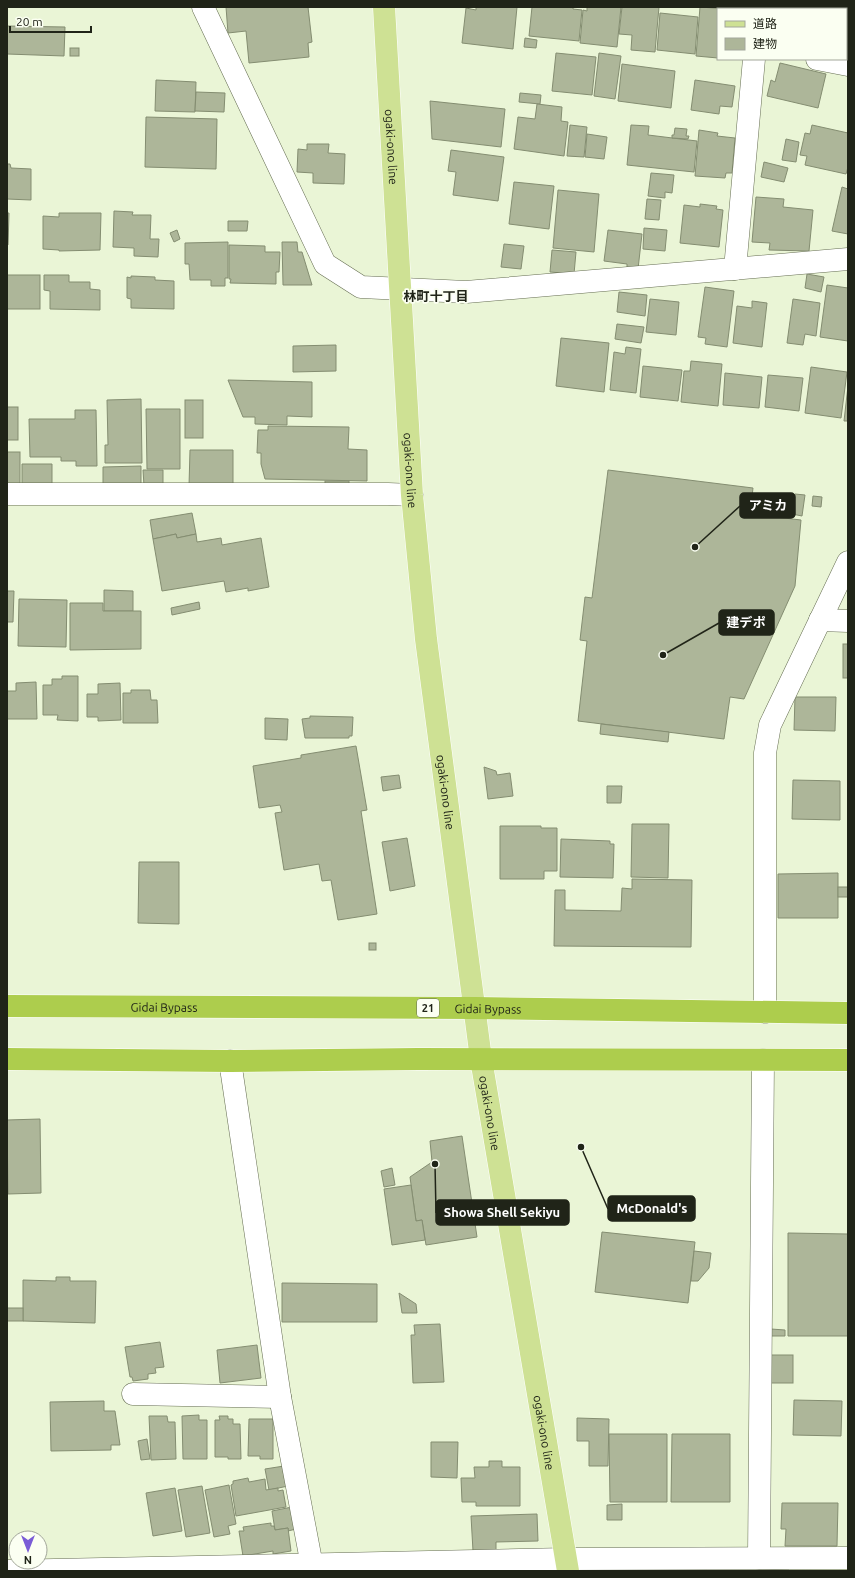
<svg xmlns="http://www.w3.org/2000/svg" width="855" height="1578" font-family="Ubuntu,'Noto Sans JP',sans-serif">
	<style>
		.building { fill: #adb699; stroke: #848d71 }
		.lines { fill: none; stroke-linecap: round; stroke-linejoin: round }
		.minor-casing { stroke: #666e53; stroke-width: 23 }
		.major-casing { stroke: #fff; stroke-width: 23 }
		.highway-casing { stroke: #fff; stroke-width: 23 }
		.minor { stroke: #fff; stroke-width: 22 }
		.major { stroke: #cee194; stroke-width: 22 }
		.highway { stroke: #adcd4d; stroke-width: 22 }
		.labels { text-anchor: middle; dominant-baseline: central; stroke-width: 3.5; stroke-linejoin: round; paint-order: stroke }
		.shield { fill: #fbfff2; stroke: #626659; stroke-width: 1 }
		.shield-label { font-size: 11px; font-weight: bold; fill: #202418 }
		.street-label { font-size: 12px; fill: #202418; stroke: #fbfff2 }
		.neighbourhood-label { font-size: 13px; font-weight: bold; fill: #202418; stroke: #fbfff2 }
		.leader { fill: none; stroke: #202418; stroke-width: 1.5 }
		.callout-dot { fill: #202418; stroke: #fbfff2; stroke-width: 1.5 }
		.callout { fill: #202418; stroke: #202418; stroke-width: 1.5 }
		.callout-label { font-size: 13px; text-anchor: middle; font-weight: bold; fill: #fff }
	</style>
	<rect width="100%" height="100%" fill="#eaf5d6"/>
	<g class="building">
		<polygon points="226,7 308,7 312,42 308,43 309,57 249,63 246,31 228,33"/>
		<polygon points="476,7 517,7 513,49 462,43 466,8 476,10"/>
		<polygon points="532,7 573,7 573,9 582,10 579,41 529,36"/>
		<polygon points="587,7 621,7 617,47 580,43 583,10 587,11"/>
		<polygon points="622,7 659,7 655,52 631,50 632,35 619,34"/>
		<polygon points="700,7 727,9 718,9 718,58 696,56"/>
		<polygon points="778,7 847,7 846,13 846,9 778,9"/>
		<polygon points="660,13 698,17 695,54 657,50"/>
		<polygon points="7,26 65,27 64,56 7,54"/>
		<polygon points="846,28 848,29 848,51 846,51"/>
		<polygon points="525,38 537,40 536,48 524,47"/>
		<rect x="70" y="48" width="9" height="8"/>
		<polygon points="556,53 596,57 592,95 552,91"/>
		<polygon points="599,53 621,56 615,99 594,96"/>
		<polygon points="780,63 826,74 818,108 767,96 771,80 775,82"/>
		<polygon points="622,64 675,71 671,108 618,101"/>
		<polygon points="156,80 196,82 195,112 155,111"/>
		<polygon points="695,80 735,86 732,107 720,106 719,114 691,110"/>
		<polygon points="196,92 225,93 224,112 195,111"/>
		<polygon points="520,93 541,95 540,104 519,102"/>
		<polygon points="430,101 505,109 501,147 432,139"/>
		<polygon points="537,104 562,107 561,121 568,122 564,156 514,149 518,117 535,119"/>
		<polygon points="146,117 217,119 216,169 145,167"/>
		<polygon points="570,125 587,127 584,157 567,156"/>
		<polygon points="631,125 649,126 648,135 697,141 694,172 627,165"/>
		<polygon points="812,125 848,133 848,167 846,174 805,165 807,156 800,155 805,133 810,134"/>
		<polygon points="675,128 687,129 686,136 689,136 688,139 672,138 672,135 674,135"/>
		<polygon points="699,130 718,133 717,136 735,138 732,173 726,173 725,178 695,176"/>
		<polygon points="587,134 607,137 604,159 585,157"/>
		<polygon points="786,139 799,142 796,162 782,160"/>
		<polygon points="307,144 329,144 328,153 345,154 344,184 313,183 313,173 297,172 298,149 307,150"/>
		<polygon points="451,150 504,157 498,201 453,195 456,172 448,171"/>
		<polygon points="764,162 788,168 784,182 761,177"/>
		<polygon points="7,164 10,164 11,168 31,169 31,200 7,199"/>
		<polygon points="651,173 674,175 672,193 665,192 665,198 648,196"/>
		<polygon points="514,182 554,186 549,229 509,224"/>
		<polygon points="842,187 848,189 848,234 832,231"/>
		<polygon points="558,190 599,194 594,252 553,248"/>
		<polygon points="756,197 784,199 783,207 813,210 809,251 769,250 770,243 752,242"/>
		<polygon points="647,199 661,200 659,220 645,219"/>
		<polygon points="700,204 717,206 716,209 723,210 719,247 680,243 684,205 700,207"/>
		<polygon points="114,211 133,212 132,215 151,215 150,239 159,239 158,257 134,256 134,248 113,247"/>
		<polygon points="7,213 9,213 8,245 7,245"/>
		<polygon points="59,213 101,213 100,250 59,251 59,250 43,249 43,216 59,217"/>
		<polygon points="228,221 248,221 247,231 228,231"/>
		<polygon points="644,228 667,230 665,251 643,249"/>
		<polygon points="177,230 180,239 174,242 170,233"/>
		<polygon points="608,230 642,234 638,269 627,268 627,264 604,261"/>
		<polygon points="228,242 228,278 225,278 225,286 211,286 211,280 190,280 189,264 185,264 185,243"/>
		<polygon points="282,242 297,242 298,252 302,252 312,285 283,285"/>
		<polygon points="504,244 524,246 521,269 501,267"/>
		<polygon points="229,245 265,246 265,252 280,252 279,272 276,272 276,284 230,283 231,279 229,279"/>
		<polygon points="552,250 576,252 574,274 550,272"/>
		<polygon points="807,274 824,277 821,292 805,288"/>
		<rect x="7" y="275" width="33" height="34"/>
		<polygon points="44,275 69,275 69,282 90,282 90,289 100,290 100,310 50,309 50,291 44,290"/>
		<polygon points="131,276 155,277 155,280 174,281 174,309 131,308 131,299 127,298 127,277 131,278"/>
		<polygon points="827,285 848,288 848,341 820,337"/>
		<polygon points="705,287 734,291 727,347 705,344 706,338 698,337"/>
		<polygon points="619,292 647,295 645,316 617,312"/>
		<polygon points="650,299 679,302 676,335 646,332"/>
		<polygon points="793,299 820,303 816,336 805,334 803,345 787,343"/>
		<polygon points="752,301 767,303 762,347 733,343 737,306 752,308"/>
		<polygon points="617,324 644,327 641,343 615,339"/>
		<polygon points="561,338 609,343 604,392 556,386"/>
		<polygon points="336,345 336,371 293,372 293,346"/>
		<polygon points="626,347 641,349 636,393 610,390 614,352 625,354"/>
		<polygon points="691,361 722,364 718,406 681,402 684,371 690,371"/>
		<polygon points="643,366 682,370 678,401 640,397"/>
		<polygon points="811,367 847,372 841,418 805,413"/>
		<polygon points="725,373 762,377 759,408 723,405"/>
		<polygon points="768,375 803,378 799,411 765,407"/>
		<polygon points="228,380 312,382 312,417 287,416 287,425 255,424 255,417 243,417"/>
		<polygon points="848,386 848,421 844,421"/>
		<polygon points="141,399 142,463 105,463 105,445 108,445 107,400"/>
		<rect x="185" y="400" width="18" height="38"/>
		<rect x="7" y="407" width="11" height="33"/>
		<polygon points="146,409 180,409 180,469 147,469"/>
		<polygon points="75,410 96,410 97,466 76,466 76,461 61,461 61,457 30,457 29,419 75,419"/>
		<polygon points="268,426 349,427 348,449 367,450 367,481 265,479 261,464 261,453 257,453 258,430 268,430"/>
		<polygon points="190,450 233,450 233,486 189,486"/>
		<rect x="7" y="452" width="13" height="33"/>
		<polygon points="22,464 52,464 52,485 22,486"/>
		<polygon points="141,466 141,486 103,486 103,467"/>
		<polygon points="143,470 163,470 163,486 144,486"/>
		<polygon points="608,470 753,488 750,514 801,520 795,586 744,699 730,697 724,739 578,721 587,641 580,640 585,597 592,598"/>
		<rect x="325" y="481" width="24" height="7"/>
		<polygon points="795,494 805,495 802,516 792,514"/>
		<polygon points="813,496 822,497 821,507 812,506"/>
		<polygon points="192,513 196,534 177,538 176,534 153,539 150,520"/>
		<polygon points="176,534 177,538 196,534 197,542 221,538 222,545 261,538 269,587 248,591 248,588 226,592 224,581 162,591 153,539"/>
		<polygon points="104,590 133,591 133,611 104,611"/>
		<polygon points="7,591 14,591 13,622 7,622"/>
		<polygon points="19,599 67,600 66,647 18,646"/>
		<polygon points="199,602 200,609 172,615 171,608"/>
		<polygon points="70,603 103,603 103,611 141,611 141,649 70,650"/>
		<rect x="843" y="644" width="5" height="34"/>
		<polygon points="62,676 78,676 78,721 57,720 58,715 43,715 43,685 52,685 52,679 62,679"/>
		<polygon points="36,682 37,719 7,719 7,691 16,691 16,683"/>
		<polygon points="120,683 121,720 98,721 98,717 87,717 87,694 98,694 98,684"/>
		<polygon points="131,690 150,690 151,700 157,700 158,723 123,723 123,693 131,693"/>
		<polygon points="795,697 836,697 835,731 794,730"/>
		<polygon points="310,716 353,717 352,736 349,736 349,738 305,738 302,719 310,718"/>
		<polygon points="265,718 288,719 287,740 265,739"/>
		<polygon points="601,724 669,732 668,742 600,734"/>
		<polygon points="356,746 367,810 361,811 377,914 338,920 331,880 322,881 319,864 284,870 275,813 282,812 280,805 259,808 253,766 301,758 301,755"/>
		<polygon points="484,767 496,771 497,775 510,773 513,796 488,799"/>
		<polygon points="399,775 401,788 383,791 381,777"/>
		<polygon points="793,780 840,781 840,820 792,819"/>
		<polygon points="607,786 622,786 621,803 607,803"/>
		<polygon points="632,824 669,824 668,878 631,877"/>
		<polygon points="500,826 541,826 541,828 557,828 557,871 544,871 544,879 500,879"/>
		<polygon points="407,838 415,886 390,891 382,842"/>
		<polygon points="561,839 610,841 610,844 614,844 613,878 560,877"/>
		<polygon points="139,862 179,862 179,924 138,923"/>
		<polygon points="838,873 838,918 778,918 778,874"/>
		<polygon points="632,879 692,880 691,947 554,946 555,890 565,890 565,910 621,911 622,888 632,889"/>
		<rect x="838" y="887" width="10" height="10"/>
		<rect x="369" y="943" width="7" height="7"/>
		<polygon points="40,1119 41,1193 8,1194 7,1120"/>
		<polygon points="462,1136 477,1237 426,1245 422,1220 416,1221 410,1177 432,1162 430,1141"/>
		<polygon points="392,1168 395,1185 384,1187 381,1171"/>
		<polygon points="411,1185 416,1221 422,1220 425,1240 392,1245 384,1189"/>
		<polygon points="602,1232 695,1242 688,1303 595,1292"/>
		<polygon points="788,1233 848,1234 848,1336 788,1336"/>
		<polygon points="694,1251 711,1253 709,1268 698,1281 691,1281"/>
		<polygon points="56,1277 70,1277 70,1281 96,1281 95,1323 23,1321 23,1280 56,1281"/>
		<polygon points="282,1283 377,1284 377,1322 282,1322"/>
		<polygon points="399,1293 416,1304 417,1313 402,1313"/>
		<rect x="7" y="1308" width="16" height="13"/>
		<polygon points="440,1324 444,1382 413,1383 411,1335 415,1335 414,1325"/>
		<polygon points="771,1329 785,1330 785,1336 771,1336"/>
		<polygon points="160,1342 164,1367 155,1368 156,1373 148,1374 148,1379 133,1381 132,1377 130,1377 125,1347"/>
		<polygon points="257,1345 261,1378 220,1383 217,1350"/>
		<rect x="771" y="1355" width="22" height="28"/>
		<polygon points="794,1400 842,1401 841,1436 793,1435"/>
		<polygon points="104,1401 104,1411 115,1411 120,1445 111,1445 111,1450 51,1451 50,1402"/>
		<polygon points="199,1415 199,1420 207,1420 207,1459 183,1459 182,1416"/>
		<polygon points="149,1416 167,1416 168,1422 175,1422 176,1459 151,1460"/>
		<polygon points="219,1416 228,1416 228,1419 233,1419 233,1424 240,1424 241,1459 228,1459 228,1457 215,1457 215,1420 220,1420"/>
		<polygon points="577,1418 609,1419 608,1466 589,1466 589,1441 577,1441"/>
		<polygon points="249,1419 273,1419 273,1459 260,1459 260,1456 248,1456"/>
		<polygon points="609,1434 667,1434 667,1502 610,1502"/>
		<polygon points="672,1434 730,1434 730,1502 671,1502"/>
		<polygon points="147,1439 150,1459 141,1460 138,1441"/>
		<polygon points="431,1442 458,1442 457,1478 431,1477"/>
		<polygon points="489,1461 502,1461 502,1467 520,1467 520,1506 476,1506 476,1502 462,1502 461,1478 475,1478 474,1467 489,1467"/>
		<polygon points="284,1466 288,1486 269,1490 265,1469"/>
		<polygon points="248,1478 249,1482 265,1479 266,1490 278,1488 278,1491 283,1490 286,1507 236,1516 231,1485 233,1484 233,1481"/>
		<polygon points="229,1485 236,1524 228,1526 230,1534 214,1537 205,1490"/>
		<polygon points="202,1486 210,1533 186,1537 178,1490"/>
		<polygon points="175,1488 182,1531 153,1536 146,1493"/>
		<polygon points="782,1503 838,1503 837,1546 785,1546 786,1529 781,1529"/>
		<polygon points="622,1504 622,1520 607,1520 607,1505"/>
		<polygon points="292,1507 296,1529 288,1531 288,1528 275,1530 272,1511"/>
		<polygon points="537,1514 538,1541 496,1542 496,1550 473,1551 471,1516"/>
		<polygon points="271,1523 271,1526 274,1526 275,1530 288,1528 291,1551 273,1554 273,1551 243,1556 239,1531 244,1531 243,1527"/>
		<polygon points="759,1569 789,1570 789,1571 759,1571"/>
		<rect x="600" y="1570" width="58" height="1"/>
	</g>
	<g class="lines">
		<defs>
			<g id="minor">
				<polyline points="203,7 325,264 361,287 466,292 848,259"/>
				<polyline points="759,9 759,7"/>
				<polyline points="817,59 848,65"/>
				<polyline points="735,269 754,59"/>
				<polyline points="7,494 388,494 412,495"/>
				<polyline points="820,620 848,621"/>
				<polyline points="765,1012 765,753 770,725 848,562"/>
				<polyline points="230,1061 280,1397 313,1571"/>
				<polyline points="133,1394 280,1397"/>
				<polyline points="759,1558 763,1060"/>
				<polyline points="7,1571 566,1559 848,1558"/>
			</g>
			<g id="major">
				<path id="s1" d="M384,7L412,495L426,639L481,1059L568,1571"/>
			</g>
			<g id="highway">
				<path id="s2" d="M7,1006L474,1008L848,1013"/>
				<polyline points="7,1059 230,1061 418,1059 848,1060"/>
			</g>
		</defs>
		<use href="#minor" class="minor-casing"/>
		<use href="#major" class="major-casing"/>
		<use href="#highway" class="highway-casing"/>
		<use href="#minor" class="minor"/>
		<use href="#major" class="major"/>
		<use href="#highway" class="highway"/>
	</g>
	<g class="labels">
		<rect class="shield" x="417" y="999" width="22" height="18" rx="3"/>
		<g class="shield-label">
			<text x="428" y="1008">21</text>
		</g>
		<g class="street-label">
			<text stroke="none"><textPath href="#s1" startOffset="140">ogaki-ono line</textPath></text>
			<text stroke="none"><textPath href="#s1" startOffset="464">ogaki-ono line</textPath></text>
			<text stroke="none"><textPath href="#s1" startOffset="788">ogaki-ono line</textPath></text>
			<text stroke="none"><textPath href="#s2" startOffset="157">Gidai Bypass</textPath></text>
			<text stroke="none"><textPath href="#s2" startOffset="481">Gidai Bypass</textPath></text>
			<text stroke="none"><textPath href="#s1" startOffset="1112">ogaki-ono line</textPath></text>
			<text stroke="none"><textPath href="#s1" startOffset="1436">ogaki-ono line</textPath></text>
		</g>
		<g class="neighbourhood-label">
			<text x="436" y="296">林町十丁目</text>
		</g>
	</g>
	<path class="leader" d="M695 547L740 506M663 655L719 623M581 1147L608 1209M435 1164L436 1213"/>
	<g class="callout-dot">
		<circle cx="695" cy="547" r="4"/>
		<circle cx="663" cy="655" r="4"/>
		<circle cx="581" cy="1147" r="4"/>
		<circle cx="435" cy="1164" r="4"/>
	</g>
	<g class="callout">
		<rect x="740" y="493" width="55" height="25" rx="4"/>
		<rect x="719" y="610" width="55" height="25" rx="4"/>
		<rect x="608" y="1196" width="87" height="25" rx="4"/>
		<rect x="436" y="1200" width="133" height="25" rx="4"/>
	</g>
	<g class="callout-label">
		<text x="768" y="510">アミカ</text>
		<text x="746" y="627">建デポ</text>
		<text x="652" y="1213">McDonald's</text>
		<text x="502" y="1217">Showa Shell Sekiyu</text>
	</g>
	<rect width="855" height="1578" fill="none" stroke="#202418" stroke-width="16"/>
	<rect x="717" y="8" width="130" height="52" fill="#fbfff2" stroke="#a3a79b"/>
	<rect x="725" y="21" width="20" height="6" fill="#cee194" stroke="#a3a79b"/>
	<text x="753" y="28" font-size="12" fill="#202418">道路</text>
	<rect x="725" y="38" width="20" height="12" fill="#adb699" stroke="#a3a79b"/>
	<text x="753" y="48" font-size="12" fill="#202418">建物</text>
	<g transform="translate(28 1550) rotate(180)"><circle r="19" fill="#fbfff2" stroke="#a3a79b"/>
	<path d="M0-3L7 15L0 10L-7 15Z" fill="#7a5cd6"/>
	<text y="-6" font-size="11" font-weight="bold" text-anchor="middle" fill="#202418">N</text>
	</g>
	<path d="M10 26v6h81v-6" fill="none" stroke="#202418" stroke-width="2"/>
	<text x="16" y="26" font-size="12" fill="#202418" stroke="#fbfff2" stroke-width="3" paint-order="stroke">20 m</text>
</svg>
